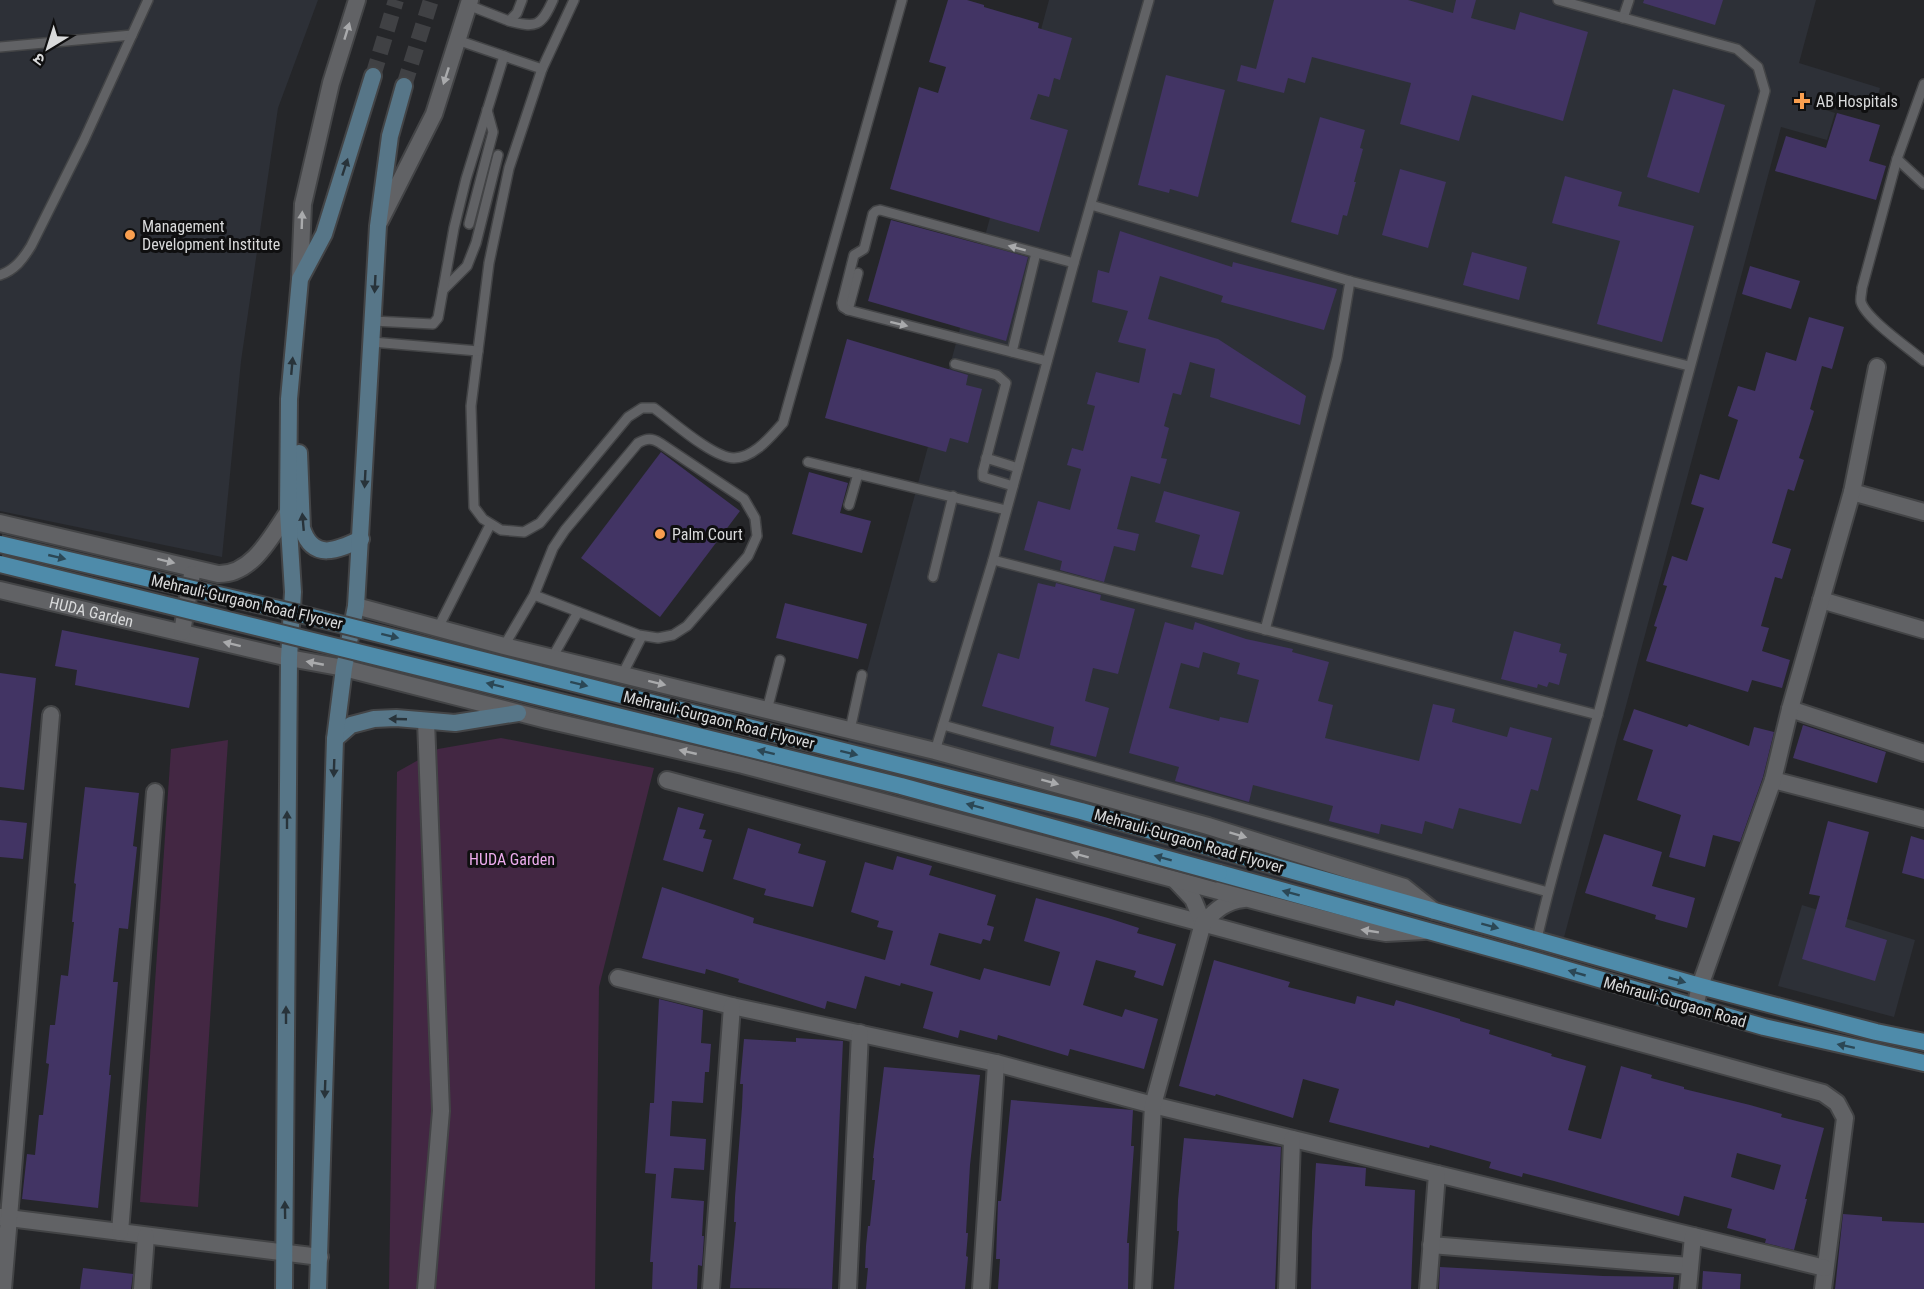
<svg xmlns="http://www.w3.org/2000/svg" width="1924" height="1289" font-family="'Roboto Condensed','Noto Sans Devanagari',sans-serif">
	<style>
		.built { fill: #2d3037 }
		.green { fill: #432743 }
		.building { fill: #423464; fill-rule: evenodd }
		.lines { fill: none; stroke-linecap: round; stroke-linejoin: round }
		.secondary-tunnel { stroke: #404144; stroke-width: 16; stroke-dasharray: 16 8; stroke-linecap: butt }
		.service-casing { stroke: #434446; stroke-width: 12 }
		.minor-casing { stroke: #434446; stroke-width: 20 }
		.tertiary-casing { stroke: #434446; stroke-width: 20 }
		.secondary-casing { stroke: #434446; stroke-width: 20 }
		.primary-casing { stroke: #434446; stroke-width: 20 }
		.service { stroke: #616265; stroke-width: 9 }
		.minor { stroke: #616265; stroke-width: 16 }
		.tertiary { stroke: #616265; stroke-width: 16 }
		.secondary { stroke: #577688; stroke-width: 16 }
		.primary { stroke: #4e8baa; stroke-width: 16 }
		.primary-bridge-casing { stroke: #434446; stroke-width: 20; stroke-linecap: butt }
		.primary-bridge { stroke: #4e8baa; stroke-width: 16 }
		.oneway { fill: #a9aaac }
		.oneway2 { fill: #28333a }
		.oneway3 { fill: #2b4755 }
		.poi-dot { fill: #fa9f4f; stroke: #0f0f10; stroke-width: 2 }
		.labels { text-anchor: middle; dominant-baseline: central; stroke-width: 6; stroke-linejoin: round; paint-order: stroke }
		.poi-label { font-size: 16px; fill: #d9dadb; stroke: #0f0f10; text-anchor: start }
		.street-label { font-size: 16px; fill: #d9dadb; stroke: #0f0f10 }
		.park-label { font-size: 16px; fill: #edaced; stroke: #0f0f10 }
	</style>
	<rect width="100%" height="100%" fill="#252629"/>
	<g class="built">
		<polygon points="0,0 318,0 278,108 241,361 222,557 0,511"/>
		<polygon points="1049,0 1816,0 1799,63 1880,88 1874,108 1827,94 1823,109 1835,113 1827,140 1781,127 1559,956 843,760"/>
		<polygon points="1802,905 1915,940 1894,1017 1778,986"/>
	</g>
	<g class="green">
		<polygon points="501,738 654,768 599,987 595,1289 389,1289 397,772 438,749"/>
		<polygon points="228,740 198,1207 140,1202 171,749"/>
	</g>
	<g class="building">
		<polygon points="948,0 967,0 984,5 984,7 1039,23 1038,28 1072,38 1060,80 1054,78 1049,97 1038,94 1030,119 1068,130 1039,232 890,189 919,87 938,93 946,67 929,62"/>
		<polygon points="1274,0 1408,0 1453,13 1456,0 1476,0 1471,18 1515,30 1520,12 1588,32 1563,121 1472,95 1459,141 1400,124 1411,83 1312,57 1305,83 1288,78 1284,93 1237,81 1241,65 1256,69"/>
		<polygon points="1644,0 1723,0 1715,25 1643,3"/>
		<polygon points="1166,75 1225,90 1198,197 1170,189 1169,193 1138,185"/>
		<polygon points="1673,89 1725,105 1699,193 1647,177"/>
		<polygon points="1837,113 1880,125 1869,161 1886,166 1876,200 1775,171 1786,136 1826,148"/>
		<polygon points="1320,117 1365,130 1360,148 1363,149 1354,182 1356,182 1347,216 1343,215 1338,235 1291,222"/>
		<polygon points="1400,169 1446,182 1428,248 1382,235"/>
		<polygon points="1565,176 1622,192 1618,206 1694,226 1662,342 1597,324 1620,241 1552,223"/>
		<polygon points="891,220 1028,257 1006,341 868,301"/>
		<polygon points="1120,231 1232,267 1233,262 1337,289 1324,330 1221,302 1223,296 1160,276 1148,319 1218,339 1306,396 1300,425 1210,397 1215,369 1190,362 1181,395 1173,393 1164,426 1169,428 1161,458 1167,459 1160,484 1131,476 1117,529 1139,534 1135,551 1114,546 1104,582 1060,570 1062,561 1024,550 1038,501 1070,510 1081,469 1067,465 1072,448 1083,451 1095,406 1087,404 1096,372 1139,383 1146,349 1118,342 1128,311 1092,302 1098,270 1109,273"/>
		<polygon points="1472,252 1527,267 1519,300 1463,285"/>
		<polygon points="1750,266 1800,281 1791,309 1742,294"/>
		<polygon points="1809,317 1844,327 1832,369 1822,366 1810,409 1814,411 1799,458 1804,460 1794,491 1788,489 1772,543 1791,549 1782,579 1775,577 1761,626 1769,628 1762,651 1790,660 1782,688 1752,680 1748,692 1646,661 1657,627 1654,626 1667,586 1663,585 1672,556 1687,561 1704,508 1691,504 1700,474 1719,480 1738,420 1728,416 1738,386 1755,391 1766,352 1796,361"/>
		<polygon points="847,339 968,375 966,385 982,389 968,443 950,438 946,452 825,418"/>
		<polygon points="661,452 740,511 660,617 581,558"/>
		<polygon points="809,472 848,483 840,513 871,521 862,553 792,534"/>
		<polygon points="1164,491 1240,512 1223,575 1191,567 1200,535 1155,522"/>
		<polygon points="1038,583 1055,587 1056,583 1101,595 1100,600 1135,609 1118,674 1093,668 1085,701 1109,708 1096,757 1050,745 1054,727 982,706 998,653 1019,659"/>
		<polygon points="785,603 867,624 858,659 776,638"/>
		<path d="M1165,622L1193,630L1195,622L1246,639L1293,649L1292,652L1329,662L1318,701L1333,705L1325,738L1419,761L1433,704L1455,709L1452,722L1507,737L1510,727L1552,738L1538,791L1531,789L1521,824L1459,808L1453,829L1425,821L1422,834L1381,824L1379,834L1329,821L1333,806L1253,785L1249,802L1175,781L1179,767L1129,753ZM1203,652L1240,663L1237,674L1259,680L1248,723L1220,717L1219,721L1169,708L1181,663L1199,668Z"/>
		<polygon points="62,630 199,658 189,708 75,685 77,670 55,666"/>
		<polygon points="1514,631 1561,644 1559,652 1567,654 1559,685 1549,682 1547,687 1538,684 1537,688 1501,679"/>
		<polygon points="0,673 36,678 24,790 0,787"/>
		<polygon points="1634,709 1687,727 1689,724 1749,746 1754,727 1774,732 1763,777 1740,842 1713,835 1705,867 1669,857 1681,815 1637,800 1653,750 1623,740"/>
		<polygon points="1803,725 1886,752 1877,783 1793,758"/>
		<polygon points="85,787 139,793 133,846 137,847 128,929 119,928 113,982 118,982 109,1075 111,1075 98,1208 22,1199 27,1154 35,1155 39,1115 43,1115 49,1064 46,1063 50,1025 55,1025 61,975 68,976 74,922 72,922 76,884 74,883"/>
		<polygon points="678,807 704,814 699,829 706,830 703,838 712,840 703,872 663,860"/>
		<polygon points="0,820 27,823 23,859 0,857"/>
		<polygon points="1828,821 1869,832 1845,927 1887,940 1875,981 1802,959 1820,896 1809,894"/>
		<polygon points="748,828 801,844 798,853 826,861 813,907 764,895 766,889 733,879"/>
		<polygon points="1604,834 1662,852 1652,886 1695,898 1687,928 1655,919 1656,915 1585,893"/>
		<polygon points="1911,836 1924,840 1924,879 1902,873"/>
		<polygon points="897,856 932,866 929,875 996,895 987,925 994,927 990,941 983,939 981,944 939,933 930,965 980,980 984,968 1050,986 1060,952 1024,941 1036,898 1108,918 1139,928 1137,933 1176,944 1163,986 1134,977 1136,971 1096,960 1085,998 1083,1005 1122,1017 1125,1009 1158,1019 1144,1069 1070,1049 1068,1056 998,1035 997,1040 960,1030 958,1038 923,1028 933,992 901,983 900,986 865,976 856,1009 827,1001 825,1009 738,982 739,979 706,969 705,974 642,958 662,887 754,918 753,923 885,960 893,931 877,927 879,921 851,912 865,862 893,870"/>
		<path d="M1214,960L1290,982L1288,987L1355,1004L1357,996L1394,1006L1396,1000L1427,1009L1460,1019V1021L1490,1030L1489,1034L1552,1054L1551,1056L1586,1066L1568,1130L1601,1139L1621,1066L1652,1075L1651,1078L1684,1087V1089L1750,1105L1782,1114L1781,1117L1824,1128L1805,1199H1807L1794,1250L1765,1243L1766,1239L1727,1228L1732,1209L1684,1196L1679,1216L1554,1181L1523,1173L1522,1177L1489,1168L1491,1162L1430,1145L1429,1148L1329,1122L1339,1089L1303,1079L1293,1118L1216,1094L1215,1096L1179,1086ZM1737,1153L1781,1165L1774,1190L1731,1177Z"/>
		<polygon points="659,999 703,1010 701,1043 711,1044 709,1072 705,1072 703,1103 672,1101 670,1136 706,1139 704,1170 674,1168 671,1198 704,1201 702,1236 704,1236 702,1266 698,1265 697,1289 652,1289 653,1262 650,1262 656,1174 645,1173 650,1103 654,1103"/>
		<polygon points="796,1038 843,1041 832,1289 730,1288 736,1222 734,1222 735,1197 742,1107 743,1084 740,1084 744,1039 796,1042"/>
		<polygon points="884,1067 980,1075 970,1165 966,1233 968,1233 966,1256 968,1257 965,1289 866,1289 868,1268 865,1268 866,1246 868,1226 870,1226 875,1180 872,1180 874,1158 873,1158"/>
		<polygon points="1011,1100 1133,1110 1131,1146 1134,1146 1127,1243 1129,1243 1128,1289 998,1289 1000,1259 996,1259 998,1201 1001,1201"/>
		<polygon points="1184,1138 1281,1147 1275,1289 1174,1289 1179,1231 1177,1231 1178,1200"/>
		<polygon points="1316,1163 1366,1168 1365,1186 1415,1190 1411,1289 1311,1289 1312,1232"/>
		<polygon points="1843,1214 1882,1217 1882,1221 1924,1223 1924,1289 1835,1289"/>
		<polygon points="1440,1267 1603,1276 1674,1277 1673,1289 1439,1289"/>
		<polygon points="83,1268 133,1274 131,1289 80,1289"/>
		<polygon points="1703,1271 1741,1274 1740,1289 1702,1289"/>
	</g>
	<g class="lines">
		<g class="secondary-tunnel">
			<polyline points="373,76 396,0"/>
			<polyline points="404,86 431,0"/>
		</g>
		<defs>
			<g id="service">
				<path d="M574,0L542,69L509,168L489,263L471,406L474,507L483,519L501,530L524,532L540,523L628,417L642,408H654C672,421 713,458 734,458C754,458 771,436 783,423L902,0"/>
				<polyline points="468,5 509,21 517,13 522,0"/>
				<polyline points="1623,18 1629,0"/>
				<path d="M509,21C536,28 541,27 553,0"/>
				<polyline points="457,40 542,69"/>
				<polyline points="0,47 132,35"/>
				<path d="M1924,84L1897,159L1862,288C1862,292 1860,298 1861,302C1866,319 1910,349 1924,361"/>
				<polyline points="1897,159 1924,184"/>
				<polyline points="1091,205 1350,281 1689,366"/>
				<polyline points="469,224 493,132 487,110"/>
				<path d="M0,275C15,270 23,259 31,246L84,140L148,0"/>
				<polyline points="443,290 467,266 476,243 498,155"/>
				<polyline points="848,310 858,273"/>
				<polyline points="373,321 433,324 438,318 454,228 466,179 504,56"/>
				<polyline points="372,342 478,351"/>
				<polyline points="1012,352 1036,253"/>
				<polyline points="1047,361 848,310 843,307 842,303 854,255 864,249 873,214 876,211 880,210 1074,263"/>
				<polyline points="955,364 997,375 1006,383 983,471 983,477 1013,486"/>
				<polyline points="986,458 1018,468"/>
				<polyline points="808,462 1006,510"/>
				<polyline points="849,505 858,474"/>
				<polyline points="993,560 1598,715"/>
				<polyline points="933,577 953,496"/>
				<polyline points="438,628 490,525"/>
				<polyline points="1265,630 1337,358 1350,281"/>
				<path d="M504,646L534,595L553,548L565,530L638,443C647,438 652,438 660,443L744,499L755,518L757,536L748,556L687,626L673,635L658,638L639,635L534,595"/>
				<polyline points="552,658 578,612"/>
				<polyline points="622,675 642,636"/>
				<polyline points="767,710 780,660"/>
				<polyline points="943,725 1548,892"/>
				<polyline points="850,730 862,675"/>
				<polyline points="935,751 993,560 1074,263 1149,0"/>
				<path d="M1537,939C1555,858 1581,779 1602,699C1655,496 1709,293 1765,91L1758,67L1737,49L1558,0"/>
			</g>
			<g id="minor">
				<polyline points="1852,492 1924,512"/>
				<polyline points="1821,600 1924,630"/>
				<polyline points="1790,709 1924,753"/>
				<polyline points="426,721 441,1111 426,1289"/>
				<polyline points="667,780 1228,930 1823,1093 1837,1103 1845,1118 1823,1289"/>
				<polyline points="1773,780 1924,819"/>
				<polyline points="1176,881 1193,899 1203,923"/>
				<polyline points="618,978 732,1006 996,1063 1153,1105 1825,1268"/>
				<polyline points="1695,1007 1700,986 1773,780 1790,709 1852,492 1877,367"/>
				<polyline points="0,1217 320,1257"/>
				<polyline points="120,1232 155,792"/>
				<polyline points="1431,1245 1690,1266"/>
				<polyline points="3,1289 51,715"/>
				<polyline points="142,1289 146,1236"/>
				<polyline points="711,1289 732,1006"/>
				<polyline points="848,1289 860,1033"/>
				<polyline points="981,1289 996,1063"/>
				<path d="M1143,1289L1153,1105L1203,923C1216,910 1225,901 1244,899"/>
				<polyline points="1287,1289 1292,1139"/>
				<polyline points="1428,1289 1437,1174"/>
				<polyline points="1688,1289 1693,1236"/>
			</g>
			<g id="tertiary">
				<polyline points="380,221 434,114 470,0"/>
				<polyline points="300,279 303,204 331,83 357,0"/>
				<path d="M0,523L218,574C252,575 271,537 288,512"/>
				<path id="s1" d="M0,590L289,658L344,668L547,720L743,765L1362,929L1386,933L1424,931"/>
				<polyline points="356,606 504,646 935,751 1208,826 1404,887 1434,911"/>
				<polyline points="182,632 192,574"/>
			</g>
			<g id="secondary">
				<path d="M299,453L302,528C313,562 338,550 361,539"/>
				<polyline points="335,739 351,725 374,719 396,718 455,723 518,713"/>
				<polyline points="284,1289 289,658 293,592 288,512 289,399 300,279 324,234 373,76"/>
				<polyline points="318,1289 335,739 344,668 356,606 378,226 390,136 404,86"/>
			</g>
			<g id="primary">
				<polyline points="1226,852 1700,986 1876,1032 1924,1042"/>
				<polyline points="1219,873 1537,961 1764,1027 1924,1063"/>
			</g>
		</defs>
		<use href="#service" class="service-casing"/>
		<use href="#minor" class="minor-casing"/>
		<use href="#tertiary" class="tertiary-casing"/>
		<use href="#secondary" class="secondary-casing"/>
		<use href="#primary" class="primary-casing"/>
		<use href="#service" class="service"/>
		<use href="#minor" class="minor"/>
		<use href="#tertiary" class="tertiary"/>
		<use href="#secondary" class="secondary"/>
		<use href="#primary" class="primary"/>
		<defs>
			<g id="primary-bridge">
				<polyline points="0,544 296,613 1081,811 1226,852"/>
				<polyline points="0,564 901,786 1219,873"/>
			</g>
		</defs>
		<use href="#primary-bridge" class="primary-bridge-casing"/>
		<use href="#primary-bridge" class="primary-bridge"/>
	</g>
	<defs><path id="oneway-solid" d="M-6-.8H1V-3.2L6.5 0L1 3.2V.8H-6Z" transform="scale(1.5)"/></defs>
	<g class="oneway">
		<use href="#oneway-solid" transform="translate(347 31) rotate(-73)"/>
		<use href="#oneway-solid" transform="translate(446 76) rotate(108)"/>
		<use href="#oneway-solid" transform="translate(302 220) rotate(-88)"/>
		<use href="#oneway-solid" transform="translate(1017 248) rotate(-165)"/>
		<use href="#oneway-solid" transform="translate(899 324) rotate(14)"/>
		<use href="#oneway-solid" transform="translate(166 561) rotate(14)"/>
		<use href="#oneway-solid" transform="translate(232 644) rotate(-166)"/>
		<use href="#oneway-solid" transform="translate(315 663) rotate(-169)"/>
		<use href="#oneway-solid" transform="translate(657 683) rotate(14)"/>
		<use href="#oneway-solid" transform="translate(688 752) rotate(-167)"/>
		<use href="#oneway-solid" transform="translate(1050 782) rotate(15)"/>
		<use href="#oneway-solid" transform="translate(1238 835) rotate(17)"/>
		<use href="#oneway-solid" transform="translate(1080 855) rotate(-165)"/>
		<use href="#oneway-solid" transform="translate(1370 931) rotate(-171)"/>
	</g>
	<g class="oneway2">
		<use href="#oneway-solid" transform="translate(345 167) rotate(-72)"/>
		<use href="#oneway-solid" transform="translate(375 284) rotate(93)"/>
		<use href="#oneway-solid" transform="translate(292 366) rotate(-85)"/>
		<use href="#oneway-solid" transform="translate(365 479) rotate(93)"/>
		<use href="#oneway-solid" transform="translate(303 522) rotate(-95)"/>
		<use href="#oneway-solid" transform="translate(398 719) rotate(-178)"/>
		<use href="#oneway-solid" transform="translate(334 768) rotate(92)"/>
		<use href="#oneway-solid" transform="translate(287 820) rotate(-90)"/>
		<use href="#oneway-solid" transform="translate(286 1015) rotate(-90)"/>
		<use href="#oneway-solid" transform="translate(325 1089) rotate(92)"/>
		<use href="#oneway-solid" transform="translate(285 1210) rotate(-91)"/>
	</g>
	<g class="oneway3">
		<use href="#oneway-solid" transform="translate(57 557) rotate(13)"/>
		<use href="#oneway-solid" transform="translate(390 636) rotate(14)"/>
		<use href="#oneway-solid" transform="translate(579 684) rotate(14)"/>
		<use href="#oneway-solid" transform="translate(495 685) rotate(-166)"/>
		<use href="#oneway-solid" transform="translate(766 752) rotate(-166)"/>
		<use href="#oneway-solid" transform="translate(849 753) rotate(14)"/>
		<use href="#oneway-solid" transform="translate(975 806) rotate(-165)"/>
		<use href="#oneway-solid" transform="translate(1163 858) rotate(-165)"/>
		<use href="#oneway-solid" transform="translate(1291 893) rotate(-165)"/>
		<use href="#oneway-solid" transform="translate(1490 926) rotate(15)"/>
		<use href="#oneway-solid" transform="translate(1577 973) rotate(-164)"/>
		<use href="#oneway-solid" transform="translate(1677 980) rotate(16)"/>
		<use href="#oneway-solid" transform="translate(1846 1046) rotate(-168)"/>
	</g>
	<g class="poi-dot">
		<path d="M1799 92h6v6h6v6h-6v6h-6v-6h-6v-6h6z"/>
		<circle cx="130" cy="235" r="6"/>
		<circle cx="660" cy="534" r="6"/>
	</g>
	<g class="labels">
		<g class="poi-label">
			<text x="1816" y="101">AB Hospitals</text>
			<text x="142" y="226">Management<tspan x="142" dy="18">Development Institute</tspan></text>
			<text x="672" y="534">Palm Court</text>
		</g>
		<g class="street-label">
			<text transform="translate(247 602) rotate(13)">Mehrauli-Gurgaon Road Flyover</text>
			<text stroke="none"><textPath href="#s1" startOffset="94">HUDA Garden</textPath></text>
			<text transform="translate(719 720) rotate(14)">Mehrauli-Gurgaon Road Flyover</text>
			<text transform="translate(1189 841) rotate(16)">Mehrauli-Gurgaon Road Flyover</text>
			<text transform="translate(1675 1002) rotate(16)">Mehrauli-Gurgaon Road</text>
		</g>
		<g class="park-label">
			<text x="512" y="859">HUDA Garden</text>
		</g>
	</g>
	<g transform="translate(48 48) rotate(218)" stroke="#0f0f10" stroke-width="4.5" paint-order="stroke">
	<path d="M0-4.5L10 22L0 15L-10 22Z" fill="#d9dadb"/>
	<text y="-9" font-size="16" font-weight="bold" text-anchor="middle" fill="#d9dadb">उ</text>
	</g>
</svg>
